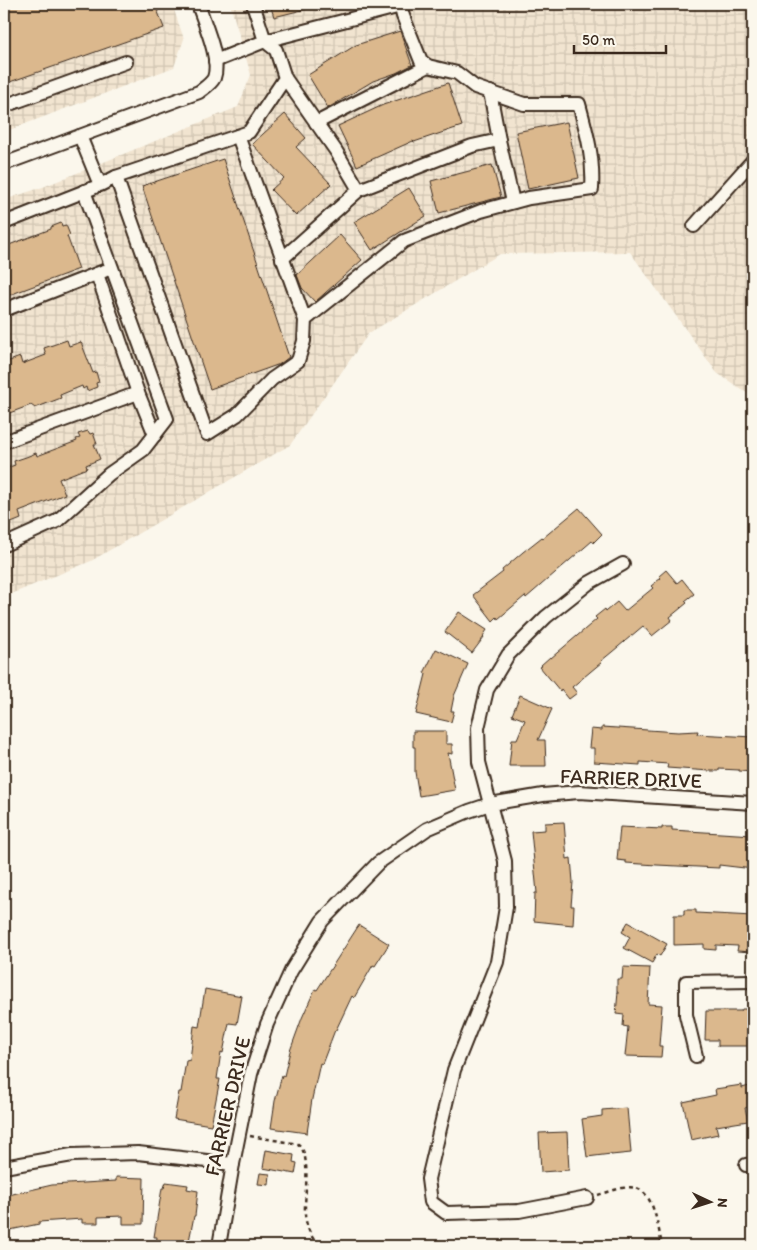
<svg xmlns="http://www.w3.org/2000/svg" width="757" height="1250" font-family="Itim,sans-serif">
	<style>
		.industrial { fill: url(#industrial-grid) }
		.building { fill: #dbb88d; stroke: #3b2a1e }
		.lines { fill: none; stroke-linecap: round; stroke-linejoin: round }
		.minor-casing { stroke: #3b2a1e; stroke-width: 16 }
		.path { stroke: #3b2a1e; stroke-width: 2.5; stroke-dasharray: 4 4; stroke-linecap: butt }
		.minor { stroke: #fbf7ec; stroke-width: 12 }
		.labels { text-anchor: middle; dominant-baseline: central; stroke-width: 5; stroke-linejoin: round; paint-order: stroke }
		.street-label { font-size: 21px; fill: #3b2a1e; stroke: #fbf7ec }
	</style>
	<defs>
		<pattern id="industrial-grid" width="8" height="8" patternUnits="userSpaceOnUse" patternTransform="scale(1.25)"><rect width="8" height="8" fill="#f1e4d0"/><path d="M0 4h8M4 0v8" fill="none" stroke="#d0c4b2"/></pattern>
	</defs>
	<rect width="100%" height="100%" fill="#fbf7ec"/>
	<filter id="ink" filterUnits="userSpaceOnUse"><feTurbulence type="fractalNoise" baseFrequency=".02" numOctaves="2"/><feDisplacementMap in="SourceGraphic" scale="10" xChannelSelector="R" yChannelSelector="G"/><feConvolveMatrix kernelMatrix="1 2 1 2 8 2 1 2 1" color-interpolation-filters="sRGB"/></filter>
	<g filter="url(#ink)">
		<g class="industrial">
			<polygon points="4,4 172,4 184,39 174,67 4,132"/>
			<polygon points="230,4 753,4 753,397 717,373 630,252 500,254 369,333 290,445 91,561 4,597 4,200 43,187 238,107 251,75"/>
		</g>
		<g class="building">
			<polygon points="4,4 155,4 164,28 4,84"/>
			<polygon points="270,4 313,4 314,7 274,17"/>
			<polygon points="400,31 412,65 396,73 373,81 328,108 308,75 356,45"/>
			<polygon points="448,83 462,126 414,142 413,141 357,166 338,126 383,105"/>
			<polygon points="285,114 306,138 296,147 331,184 296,216 271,190 284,178 252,144"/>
			<polygon points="567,122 579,178 528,189 516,132"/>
			<polygon points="223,159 289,357 280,364 210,389 142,186"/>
			<polygon points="492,165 501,197 439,213 431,181"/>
			<polygon points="409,188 426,216 372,250 354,222"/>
			<polygon points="61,223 62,226 66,225 70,235 67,236 79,269 4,297 4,250 10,248 9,245 51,229 51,227"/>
			<polygon points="340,235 362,260 315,302 302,288 297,275"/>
			<polygon points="67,340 69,346 81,342 93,373 96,372 99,382 96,383 97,387 87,391 86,387 83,389 82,386 60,395 61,398 35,408 31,405 4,415 4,363 20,357 22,364 46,355 44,348"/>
			<polygon points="88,431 90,434 93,433 97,444 94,444 100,459 86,465 87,468 59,479 65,494 19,512 21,519 4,526 4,469 15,465 14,461 26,457 36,453 37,456 77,441 76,439 80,438 78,434"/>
			<polygon points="579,508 602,534 593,543 592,541 526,598 525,596 498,619 497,617 493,621 473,595 503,572 502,570 523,552 542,537 543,538"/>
			<polygon points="666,570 677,583 682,579 694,594 685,601 687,603 670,617 672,620 652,636 643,626 612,652 601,661 602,662 572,687 577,693 569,699 561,689 560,691 540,667 542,666 541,665 550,657 551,658 597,619 595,617 605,609 606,611 617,602 625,611 653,588 651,586 661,578 659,576"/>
			<polygon points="459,612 487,630 483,636 484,637 472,653 445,632"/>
			<polygon points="436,649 468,664 454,696 451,711 454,711 451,722 416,714 426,674 424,673"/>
			<polygon points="520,695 552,709 538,740 545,740 546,766 509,766 512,739 517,739 525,720 512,715"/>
			<polygon points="602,727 678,732 698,731 697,734 753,737 753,772 739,771 739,770 719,769 719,771 710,771 667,768 668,764 640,762 640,765 594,762 594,748 589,748 591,729 602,730"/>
			<polygon points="413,731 446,731 446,744 452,744 452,754 448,753 455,790 419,796 415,772 415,747 413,747"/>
			<polygon points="564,822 567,859 571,858 573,882 571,906 574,906 573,925 534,921 535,893 537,893 531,831 545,830 545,823"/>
			<polygon points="620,827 662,829 662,827 672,827 672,830 753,835 753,869 719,865 719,868 657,865 626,863 626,861 617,860"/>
			<polygon points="684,910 696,910 696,913 753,916 753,949 752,948 752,952 737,951 738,946 716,945 716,950 704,949 704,944 674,945 674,915 684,915"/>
			<polygon points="628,922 667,944 660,956 657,954 652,963 624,948 630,937 622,932"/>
			<polygon points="359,925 389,944 375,966 373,965 354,998 352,996 336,1030 335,1030 322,1064 320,1063 312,1099 307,1133 271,1128 275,1101 282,1075 284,1076 290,1051 302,1018 315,989 317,990"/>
			<polygon points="623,967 650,968 648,1004 662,1005 659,1046 662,1046 661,1057 625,1056 628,1027 623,1026 624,1015 616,1014 618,992 617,992 617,979 622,979"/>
			<polygon points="205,989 242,996 237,1024 229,1023 223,1053 221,1052 217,1079 220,1079 211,1125 174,1119 179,1092 181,1092 186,1061 190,1060 194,1026 199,1027"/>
			<polygon points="742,1009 753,1009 753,1046 718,1046 718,1040 705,1040 706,1011 741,1011"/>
			<polygon points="742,1085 742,1088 753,1085 753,1106 745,1108 748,1121 716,1126 718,1134 691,1140 683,1102 716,1095 715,1089"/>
			<polygon points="627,1108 631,1153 611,1155 611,1154 587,1157 582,1119 602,1116 602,1110"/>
			<polygon points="567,1132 569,1170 541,1172 539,1133"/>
			<polygon points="266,1150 294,1155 293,1162 297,1163 295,1174 263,1168"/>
			<polygon points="260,1173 270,1174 269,1185 258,1184"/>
			<polygon points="116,1177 144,1178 143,1224 123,1224 123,1216 98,1217 98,1223 82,1223 82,1219 39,1222 39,1224 10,1230 4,1196 52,1185 116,1181"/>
			<polygon points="166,1182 188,1185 187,1189 198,1191 195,1216 194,1216 188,1246 156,1246 157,1237 154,1237 156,1225 162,1188 164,1188"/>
		</g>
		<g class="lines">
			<defs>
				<g id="minor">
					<polyline points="265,41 401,6"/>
					<polyline points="215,61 265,41 253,4"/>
					<polyline points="490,92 499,140"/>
					<polyline points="4,106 126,62"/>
					<polyline points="316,123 428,66"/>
					<path d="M80,136L100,185L116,177L207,434L237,415L272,379L298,361L304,341L305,320L404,241L481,211L529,198L592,189C594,159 587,133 579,104H524L475,87L457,73L428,66L421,61L403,16L400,4"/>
					<polyline points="238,136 305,320"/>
					<path d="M4,164L199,92C204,88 211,84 214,78C221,59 204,23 198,4"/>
					<polyline points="116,177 249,132 285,78 276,50 265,41"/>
					<polyline points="359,190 472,146 499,140 513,202"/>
					<polyline points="4,223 93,188"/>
					<polyline points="694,226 753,160"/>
					<polyline points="282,259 359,190 336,151 285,78"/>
					<polyline points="97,274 138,393 155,435"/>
					<polyline points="4,310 104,271"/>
					<polyline points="4,442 138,393"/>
					<polyline points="4,545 57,521 109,474 143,450 167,419 84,191"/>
					<polyline points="696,1056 686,1015 686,982 753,981"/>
					<polyline points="746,1165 753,1164"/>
					<polyline points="4,1167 72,1155 138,1153 233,1164"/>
					<polyline points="587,1198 519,1211 446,1213 431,1202 428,1179 454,1070 497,962 506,907 505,861 479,762 478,728 487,690 508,655 546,617 589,583 623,564"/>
					<polyline points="219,1246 233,1164 251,1074 267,1024 291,971 322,921 378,863 427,829 469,811 490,804 543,795 579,792 753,803"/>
				</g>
			</defs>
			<use href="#minor" class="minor-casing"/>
			<g class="path">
				<path d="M250,1136L298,1144C312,1154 304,1197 305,1214C306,1226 311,1238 319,1246"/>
				<path d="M598,1195C609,1192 625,1185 636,1188C654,1192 659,1231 662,1246"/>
			</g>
			<use href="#minor" class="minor"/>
		</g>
	</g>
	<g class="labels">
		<g class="street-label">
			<text transform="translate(631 778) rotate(2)">FARRIER DRIVE</text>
			<text transform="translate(227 1106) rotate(-77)">FARRIER DRIVE</text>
		</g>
	</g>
	<rect width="757" height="1250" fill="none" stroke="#fbf7ec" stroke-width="20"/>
	<rect x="10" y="10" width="737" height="1230" fill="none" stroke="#3b2a1e" stroke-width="2" filter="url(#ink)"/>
	<g transform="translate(710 1202) rotate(94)" stroke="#fbf7ec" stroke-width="4" paint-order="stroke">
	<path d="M0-4L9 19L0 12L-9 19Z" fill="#3b2a1e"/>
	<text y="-8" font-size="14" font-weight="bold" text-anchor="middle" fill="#3b2a1e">N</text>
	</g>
	<path d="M574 45v8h92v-8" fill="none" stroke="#3b2a1e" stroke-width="2.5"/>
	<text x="582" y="45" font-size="15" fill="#3b2a1e" stroke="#fbf7ec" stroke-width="4" paint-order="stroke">50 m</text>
</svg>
